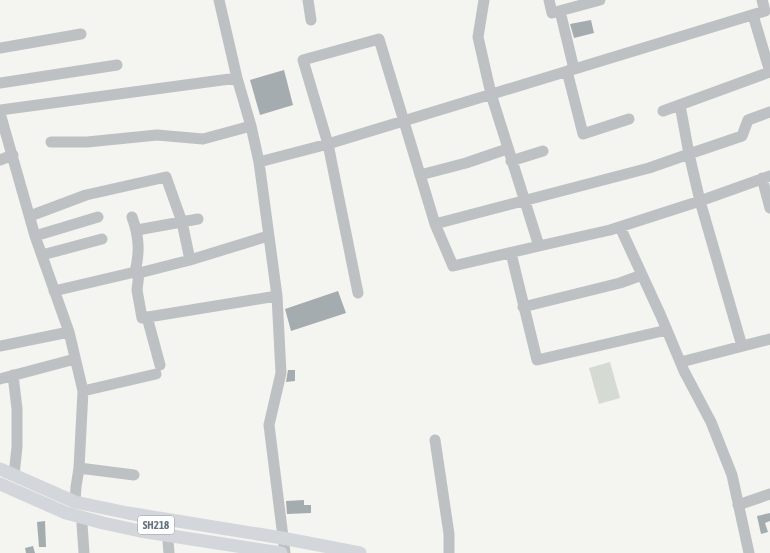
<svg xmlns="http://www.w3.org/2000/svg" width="770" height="553" font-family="'Asap Condensed',sans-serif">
<rect width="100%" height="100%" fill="#f4f4f0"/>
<!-- green -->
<path fill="#d5dad2" d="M610 362 620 398 599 404 589 368Z"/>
<!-- building -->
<path fill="#a4acb0" d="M591 20 594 33 574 38 570 24Z
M284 70 293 105 260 115 250 80Z
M338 291 346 313 291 331 285 309Z
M288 370H295V381L286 382Z
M304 500V505H311V513L287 514 286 501Z
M770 513V521L765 523 768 532 761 534 757 516Z
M45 521 46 547H39L37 522Z
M33 546 35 553H26L25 548Z"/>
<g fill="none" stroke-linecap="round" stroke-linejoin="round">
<!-- minor -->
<path stroke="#bdc1c4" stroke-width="11" d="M219 0 237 78 251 126 259 162 277 296 281 373 269 425 285 553
M308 0 311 20
M484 0 478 37 491 94 539 246 610 230 700 201 770 176
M549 0 552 13 600 0
M560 11 574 69
M753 15 770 72
M0 48 81 34
M567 71 583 134 629 119
M0 83 117 65
M0 110 237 78
M663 111 770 72
M0 113 35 236 69 332 83 391 79 468 76 487 75 502
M51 142H87L157 135 203 139 251 126
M0 160 13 155
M511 161 543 151
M259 162 328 144 765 11 762 0
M420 175 466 163 507 149
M762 178 770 208
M30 216 86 195 166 177 182 222 190 260
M132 217C139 236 140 252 135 272
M435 224 649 168 689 154 680 105
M620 227 661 316 684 371 711 422 732 475 749 553
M137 230 198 219
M35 236 98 217
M511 253 537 360 667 330
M42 255 102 239
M139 273 137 290 142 318 277 296
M54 291 135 272 139 273 190 260 268 236
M358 293 328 144 303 60 379 39 435 224 453 266 539 246
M523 307 620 283 642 275
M147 317 160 365
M0 346 69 332
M742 346 700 201 689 154 742 136 748 120 770 112
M681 362 770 339
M13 375 17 409V447L14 475
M0 379 75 359
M83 391 156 374
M435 440 449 534V553
M79 468 134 475
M738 505 770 494
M82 524 84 553
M168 541 169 553"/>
<!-- major -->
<path stroke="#d3d7db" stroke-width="13" d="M0 469 75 502 128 513 282 538 360 553
M0 484 66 513 103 523 140 531 281 553"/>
</g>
<g text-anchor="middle" stroke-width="4" stroke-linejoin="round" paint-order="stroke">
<!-- shield labels -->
<rect fill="#fff" stroke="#949ea5" stroke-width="1" x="138" y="516" width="36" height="18" rx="3"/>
<g font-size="11" font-weight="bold" fill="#66747f">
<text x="156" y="529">SH218</text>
</g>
</g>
</svg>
